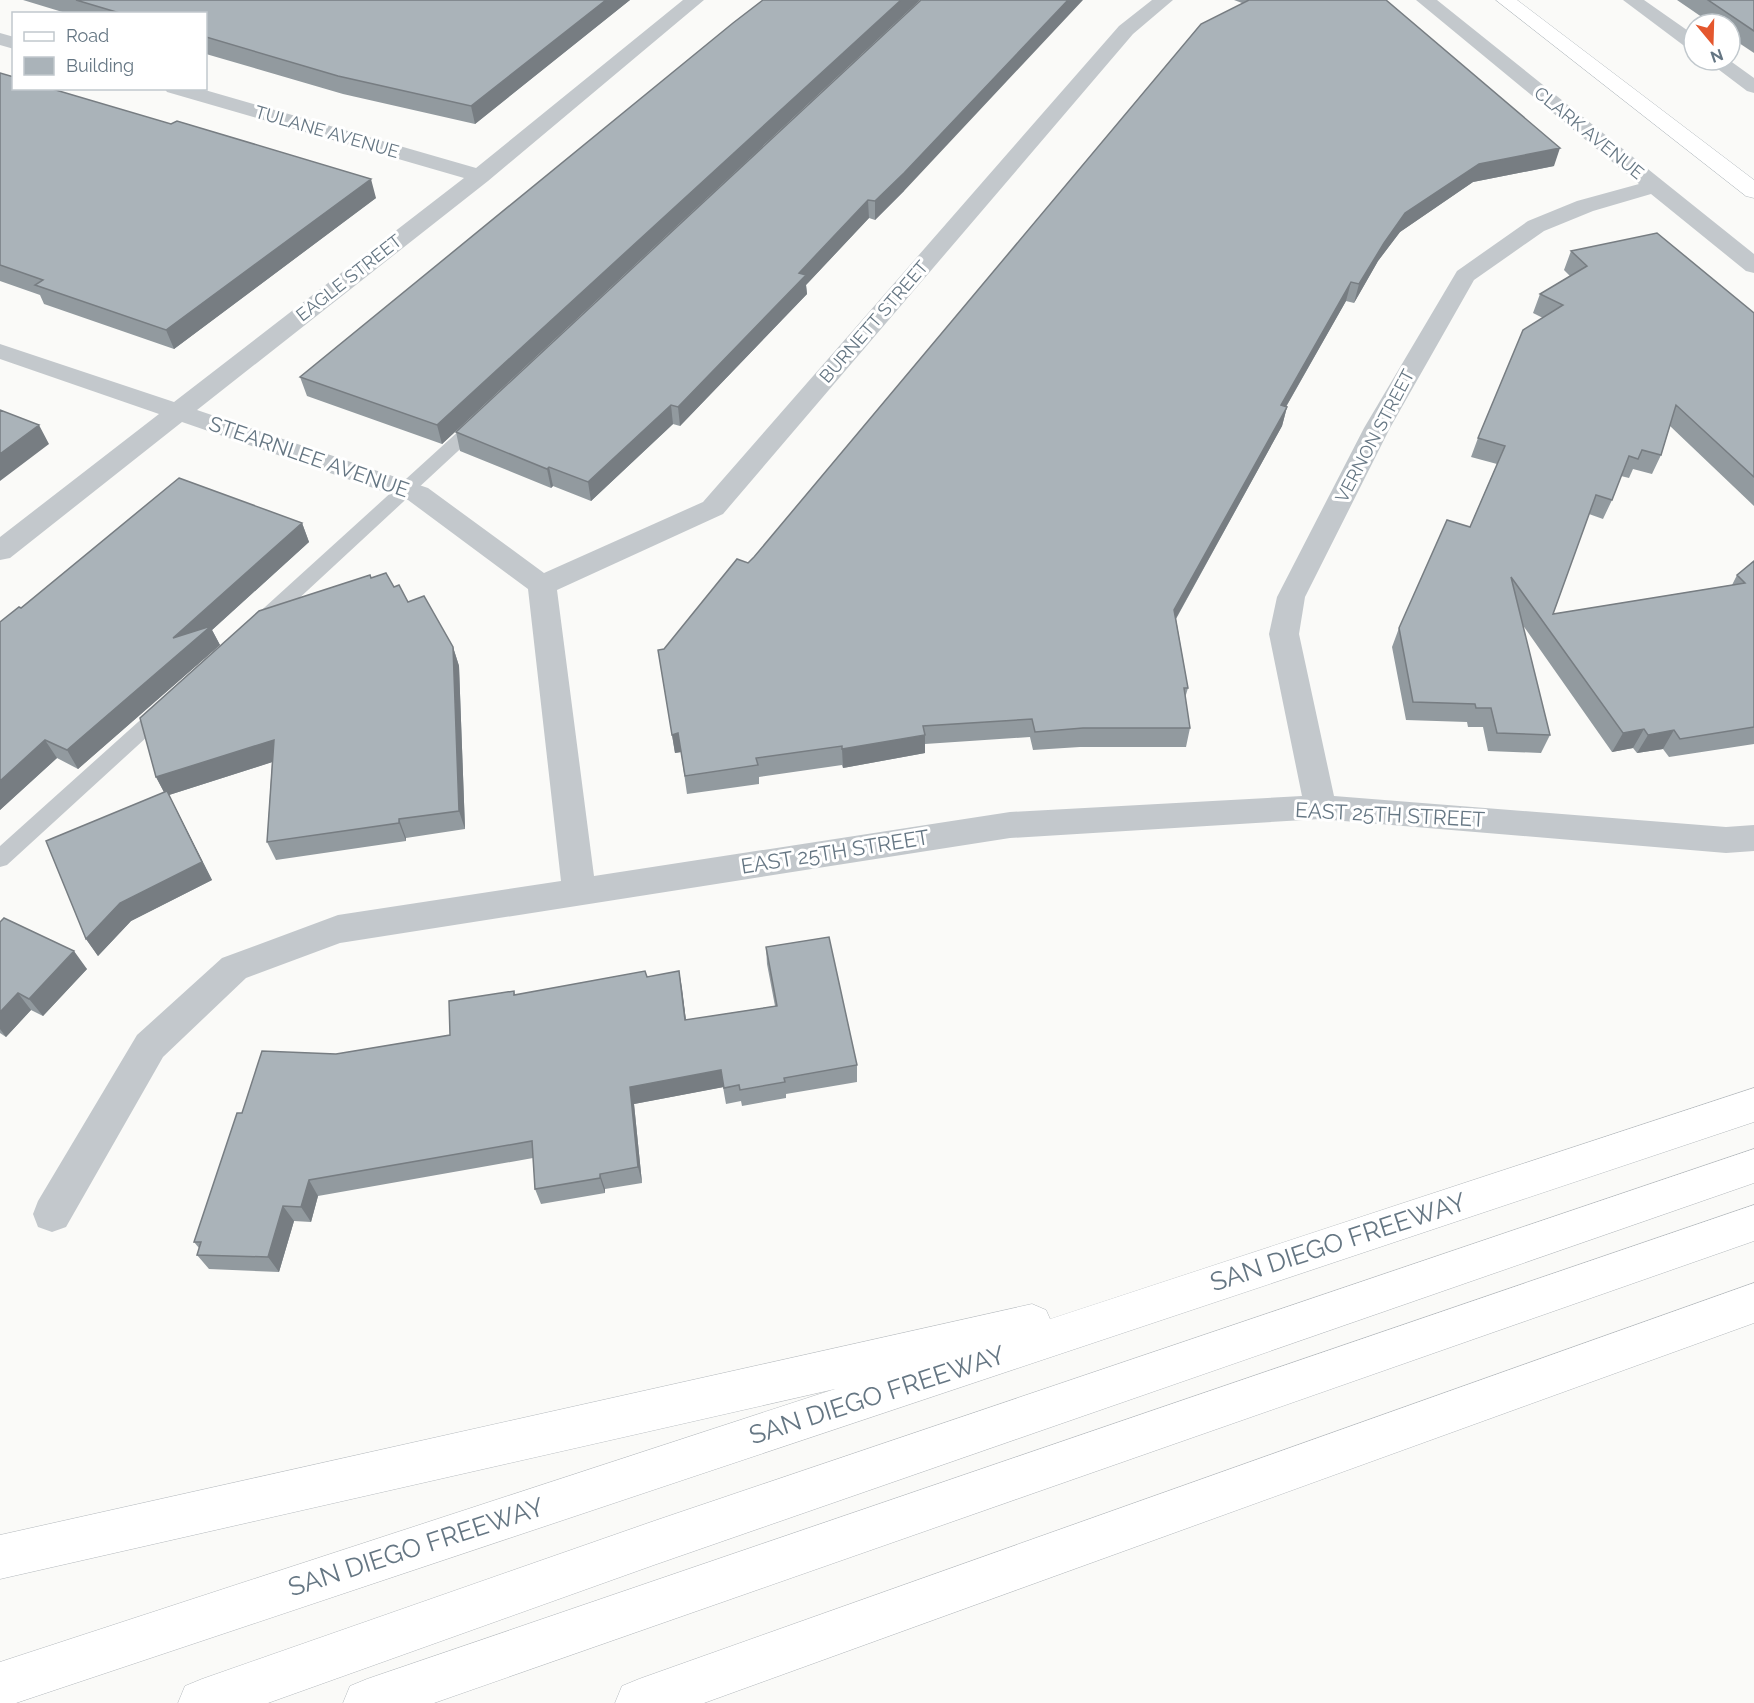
<svg xmlns="http://www.w3.org/2000/svg" width="1754" height="1703" font-family="Raleway,sans-serif">
<rect width="100%" height="100%" fill="#fafaf8"/>
<g fill="none" stroke-linecap="round" stroke-linejoin="round">
<!-- secondary casing -->
<g stroke="#b3babf" stroke-width="1">
<path id="secondary" d="M1496 0H1517L1754 180V198L1746 196Z"/>
</g>
<!-- motorway casing -->
<g stroke="#b4b9bd" stroke-width="1">
<path id="motorway" d="M1754 1088V1122L16 1703H0V1662L835 1389 0 1579V1535L1032 1304 1046 1310 1050 1319Z
M1754 1149V1183L654 1565 268 1703H178L185 1686 202 1679 654 1521Z
M1754 1205V1241L434 1703H343L350 1686 367 1679Z
M1754 1283V1323L704 1703H615L622 1686 639 1679Z"/>
</g>
<!-- service -->
<path fill="#c3c8cc" fill-rule="evenodd" d="M478 418 484 419 486 423 484 427 267 628H253L251 623 253 618 472 419Z
M164 703 171 705 174 710 171 715 7 865 0 867V846L157 705Z"/>
<!-- minor -->
<path fill="#c3c8cc" fill-rule="evenodd" d="M683 0H704L488 181 197 410 428 488 544 573 703 502 1119 26 1152 0H1173L1133 34 723 514 557 590 594 876 1010 812 1302 796 1269 634 1277 597 1364 428 1457 271 1528 221 1577 201 1639 184 1416 0H1437L1754 254V273L1746 271 1651 194 1593 211 1544 231 1474 280 1390 428 1305 597 1299 634 1334 796 1726 827 1754 825V851L1726 853 1320 819 1010 838 340 943 246 978 163 1057 66 1227 52 1232 38 1227 33 1214 38 1201 137 1035 222 958 338 915 561 881 528 589 408 500 182 422 10 558 0 560V537L159 414 0 359V344L174 402 464 178 167 92 164 88H198L476 168Z
M1623 0H1644L1694 35V50L1687 48Z
M0 33 14 37V49L0 45Z
M1706 60H1729L1754 78V93L1747 91Z"/>
<!-- secondary -->
<use href="#secondary" fill="#fff" fill-rule="evenodd"/>
<!-- motorway -->
<use href="#motorway" fill="#fff" fill-rule="evenodd"/>
</g>
<!-- wall -->
<path fill="#929a9f" d="M23 0H630L475 124 343 94 206 54V14H69Z
M763 0H920L442 444 307 396 300 377Z
M921 0 904 191 875 220 869 218 806 285 807 294 680 426 673 424 591 501 553 486 551 488 460 451 456 432Z
M1234 0H1386L1554 166 1473 182 1400 232 1378 261 1354 303 1346 301 1286 407H1287L1282 426 1176 619 1188 688 1185 698 1190 728 1186 747H1080L1033 750 1030 737 925 744V753L843 768 842 765 759 777V784L687 794 681 752 675 753 658 650 664 649 754 557 1242 3Z
M1677 0H1754V53L1730 37V24H1712Z
M0 73 376 198 174 349 44 304 40 295 0 281Z
M1571 251 1754 313V506L1670 426 1661 455 1652 474 1633 469 1629 478 1621 476 1612 500 1603 519 1589 514 1553 614 1732 585 1737 575 1754 561V744L1669 757 1663 749 1637 753 1633 748 1612 752 1522 624 1550 735 1541 753 1488 751 1483 727H1468L1467 722 1406 720 1392 647 1399 628 1470 527 1497 464 1471 457 1478 438 1543 318 1533 313 1540 294 1570 276 1564 270Z
M302 523 309 542 212 630 220 645 78 769 57 758 0 810 21 608Z
M371 578 394 587 408 602 453 647 459 666 465 829 406 838V841L276 860 267 842 272 762 169 795 212 880 131 921 98 956 86 939 164 792 156 777Z
M0 922 87 969 43 1016 31 1010 6 1037 0 1033Z
M766 947 857 1065V1082L786 1094V1098L742 1106 741 1101 726 1104 723 1087 634 1104 642 1183 605 1189V1193L541 1204 535 1189 533 1158 318 1196 311 1222 294 1221 279 1272 209 1269 197 1255 199 1248 194 1242 242 1113 336 1054 450 1035 514 991 515 995 647 977 679 971 686 1020 775 1006 767 964Z"/>
<!-- shaded-wall -->
<path fill="#777d82" d="M606 0H630L475 124 471 106Z
M901 0H920L442 444 437 425Z
M1068 0H1083L904 191 875 220V201Z
M1560 148 1554 166 1473 182 1400 232 1378 261 1354 303 1359 284 1384 243 1405 213 1479 164Z
M371 179 376 198 174 349 166 330Z
M868 200 869 218 806 285 807 294 680 426 678 407 799 273Z
M1351 282 1346 301 1276 424 1281 405Z
M671 405 673 424 591 501 588 482Z
M1287 407 1282 426 1170 629 1174 610Z
M39 425 49 444 0 481V454Z
M549 467 553 486 551 488 547 469Z
M302 523 309 542 212 630 220 645 78 769 67 750 173 638Z
M453 647 459 666 465 829 459 811Z
M1644 729 1633 748 1612 752 1623 733Z
M1674 730 1663 749 1637 753 1648 735Z
M678 733 681 752 675 753 672 735Z
M925 735V753L843 768 842 749Z
M45 740 57 758 0 810V781Z
M274 740 282 759 169 795 212 880 131 921 98 956 86 939 166 796 156 777Z
M399 819 406 838V841L399 823Z
M74 951 87 969 43 1016 29 999Z
M679 971 682 988 688 1037 685 1020Z
M18 993 31 1010 6 1037 0 1029V1012Z
M721 1070 724 1087 634 1104 642 1183 638 1167 630 1087Z
M600 1174 605 1189V1193L600 1178Z
M309 1180 318 1196 311 1222 301 1207Z
M283 1206 294 1221 279 1272 268 1257Z"/>
<!-- building -->
<path fill="#aab3b9" stroke="#777d82" stroke-width="1.5" d="M76 0H606L471 106 338 76 206 37V14H123Z
M763 0H901L437 425 300 377 733 23Z
M921 0H1068L904 173 875 201 868 200 799 273 806 275 678 407 671 405 588 482 549 467 547 469 456 432Z
M1249 0H1386L1560 148 1479 164 1405 213 1384 243 1359 284 1351 282 1281 405 1287 407 1174 610 1188 688H1184L1190 728H1083L1035 732 1032 719 923 726 925 735 842 749V746L756 758 758 765 685 776 678 733 672 735 658 650 664 649 737 559 748 563 754 557 1201 24Z
M1708 0H1754V31Z
M0 73 14 77V88H49L171 124 177 121 371 179 166 330 35 285 43 280 0 265Z
M1657 233 1754 313V477L1676 405 1661 455 1642 450 1638 459 1629 456 1612 500 1596 495 1553 614 1745 583 1737 575 1754 561V727L1680 739 1674 730 1648 735 1644 729 1623 733 1511 577 1550 735 1497 733 1491 708H1476L1475 704 1413 702 1399 628 1447 520 1470 527 1505 446 1478 438 1523 330 1563 305 1540 294 1587 266 1571 251Z
M0 410 39 425 0 454Z
M179 478 302 523 173 638 211 626 67 750 45 740 0 781V622L19 607 21 608Z
M386 573 394 587 399 585 408 602 424 596 453 647 459 811 399 819V823L267 842 274 740 156 777 140 718 259 611 370 575 371 578Z
M167 791 202 862 120 903 86 939 46 841Z
M4 918 74 951 29 999 18 993 0 1012V922Z
M829 937 857 1065 784 1078 785 1082 740 1090 739 1085 724 1088 721 1070 630 1087 638 1167 600 1174V1178L535 1189 532 1141 309 1180 301 1207 283 1206 268 1257 197 1255 201 1242H194L237 1113H242L262 1051 336 1054 450 1035 449 1001 514 991V995L645 971 647 977 679 971 685 1020 777 1006 766 947Z"/>
<g text-anchor="middle" stroke-width="6" stroke-linejoin="round" paint-order="stroke">
<!-- far-street labels -->
<g font-size="18" fill="#657683" stroke="#fff">
<text transform="translate(327 132) rotate(16)" y="6">TULANE AVENUE</text>
<text transform="translate(1589 133) rotate(39)" y="6">CLARK AVENUE</text>
<text transform="translate(349 278) rotate(-38)" y="6">EAGLE STREET</text>
<text transform="translate(874 322) rotate(-49)" y="6">BURNETT STREET</text>
<text transform="translate(1375 436) rotate(-62)" y="6">VERNON STREET</text>
</g>
<!-- street labels -->
<g font-size="21" fill="#657683" stroke="#fff">
<text transform="translate(309 457) rotate(19)" y="7">STEARNLEE AVENUE</text>
<text transform="translate(1390 815) rotate(3)" y="7">EAST 25TH STREET</text>
<text transform="translate(835 852) rotate(-9)" y="7">EAST 25TH STREET</text>
</g>
<!-- near-street labels -->
<g font-size="26" fill="#657683" stroke="#fff">
<text transform="translate(1338 1242) rotate(-18)" y="9">SAN DIEGO FREEWAY</text>
<text transform="translate(877 1395) rotate(-18)" y="9">SAN DIEGO FREEWAY</text>
<text transform="translate(416 1547) rotate(-18)" y="9">SAN DIEGO FREEWAY</text>
</g>
</g>
<!-- legend -->
<rect x="12" y="12" width="195" height="78" fill="#ffffff" stroke="#c1c8cd" stroke-width="1.5"/>
<rect x="24" y="32" width="30" height="9" fill="#ffffff" stroke="#c1c8cd" stroke-width="1.5"/>
<text x="66" y="42" font-size="18" fill="#657683">Road</text>
<rect x="24" y="57" width="30" height="18" fill="#aab3b9" stroke="#c1c8cd" stroke-width="1.5"/>
<text x="66" y="72" font-size="18" fill="#657683">Building</text>
<!-- north arrow -->
<g transform="translate(1712 42) rotate(161)"><circle r="28" fill="#ffffff" stroke="#c1c8cd" stroke-width="1.5"/>
<path d="M0-4.5L10 22L0 15L-10 22Z" fill="#e4572e"/>
<text y="-9" font-size="16" font-weight="bold" text-anchor="middle" fill="#657683">N</text>
</g>
</svg>
